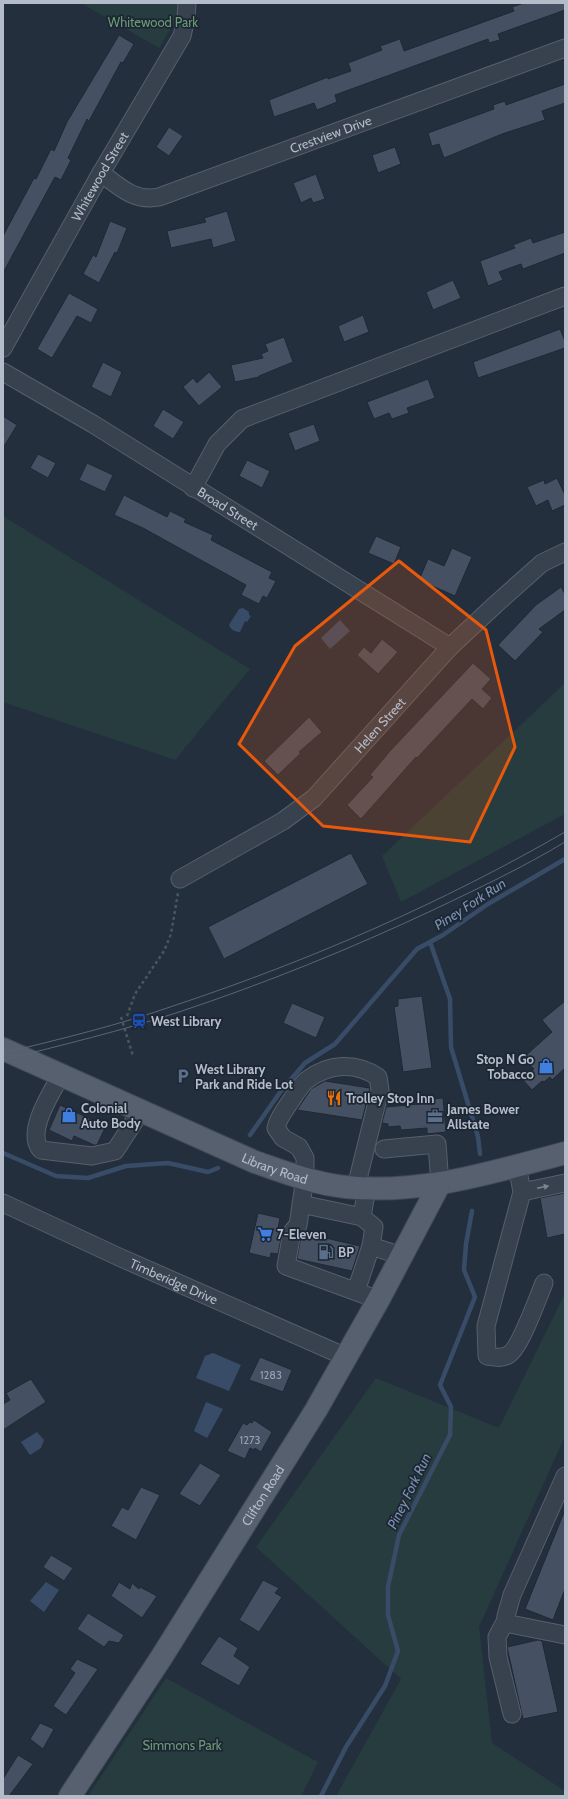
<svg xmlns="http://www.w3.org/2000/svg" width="568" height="1799" font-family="Cabin,sans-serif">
<rect width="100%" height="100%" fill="#242f3e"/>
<!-- green -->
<path fill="#263c3f" d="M81 3H177V18L159 48Z
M3 516 250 669 175 760 3 702Z
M565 683V814L401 902 382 856Z
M565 1293V1436L479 1627 492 1743 565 1791V1796H336L401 1679 256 1547 376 1378 499 1428Z
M166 1678 318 1762 301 1796H88Z"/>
<!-- water -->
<path fill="#394c67" d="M243 608 249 612V615L251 616 247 622 245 621 240 632C235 632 231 630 229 625L239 609Z
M340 620 350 631 330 649 321 638Z
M213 1353 241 1365 229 1391 196 1378 205 1356Z
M206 1402 223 1409 207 1438 194 1431Z
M37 1432 44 1440 41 1448 30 1455 21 1442Z
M46 1582 59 1590 44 1612 30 1601Z"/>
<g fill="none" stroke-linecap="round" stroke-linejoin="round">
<!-- stream -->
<path stroke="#394c67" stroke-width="4.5" d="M430 942 450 999 451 1047 478 1137 480 1154
M250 1135 281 1091 305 1063 335 1044 417 949 443 935 488 904 565 859
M3 1153 56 1176 88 1178 126 1166 168 1163 208 1172 218 1168
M321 1796 346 1747 385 1686 398 1651 388 1615V1587L399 1535 450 1435 451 1407 440 1385 475 1297 464 1270 466 1244 472 1211"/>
</g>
<!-- building -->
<path fill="#455162" stroke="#1f2835" d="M524 3H565V10L498 34 500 40 489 43 488 39 335 95 337 102 317 110 314 103 274 117 269 100 328 77V79L351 71 348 63 382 50 380 46 400 39 404 51 514 11 512 7Z
M119 35 134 44 123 63 121 62 89 121 87 119 68 158 71 160 61 180 55 177 3 273V236L34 178 36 179 51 149 54 151 67 122Z
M565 84V103L542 111 545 120 502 134 444 158 439 144 432 146 428 133 494 109 493 105 505 101 506 105Z
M169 127 183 136 169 156 156 147Z
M395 147 401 164 378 173 372 155Z
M316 174 325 199 313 203 311 198 301 203 293 183Z
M227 211 236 241 213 248 211 239 171 248 167 231 206 222 204 218Z
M110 221 127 228 117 253 115 252 99 283 83 274 93 255 96 257Z
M565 232V253L523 269 521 264 499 272 503 280 488 286 480 261 515 248 513 245 531 238 533 243Z
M453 280 461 298 433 310 426 292Z
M69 293 98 309 91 323 77 316 52 358 37 349Z
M363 315 369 332 344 342 338 326Z
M560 329 565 341V348L478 378 473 362Z
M284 337 293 362 259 376V377L235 382 231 365 263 358 261 354 268 351 265 344Z
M103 362 122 372 111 397 91 387Z
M209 372 222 387 199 406 183 387 193 378 197 383Z
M428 379 435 398 407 408 409 413 392 419 389 413 374 419 367 402Z
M163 409 184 422 173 439 153 426Z
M3 416 17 425 3 448Z
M314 424 320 441 295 451 288 433Z
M38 454 56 463 48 478 30 468Z
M247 460 270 471 262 488 239 476Z
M87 463 113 475 105 492 79 480Z
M557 478 565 495V505L552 511 548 500 536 506 527 487 544 480 545 484Z
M124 495 167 517 170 511 186 519 184 522 213 535 211 540 272 572 269 578 276 581 267 598 263 596 259 604 241 595 246 585 143 528 114 515Z
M376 536 401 547 394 564 368 553Z
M452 548 472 557 455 596 419 580 428 559 444 566Z
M561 587 565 594V610L539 629 543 632 515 661 498 645 536 605Z
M382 639 398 652 378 674 357 655 364 647 371 653Z
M473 663 491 679 482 689 492 698 483 709 472 699 417 758 416 757 361 819 347 805 373 777 370 775 390 751Z
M309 717 322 732 299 752 301 753 278 775 264 761Z
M351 853 368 884 224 959 208 927Z
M422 996 432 1068 403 1072 394 1007 398 1006V999Z
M565 1001V1068L552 1080 550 1077 544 1082 542 1081 532 1090 522 1079 534 1069 523 1058 552 1032 542 1020Z
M292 1003 325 1017 316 1038 283 1023Z
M325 1081 370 1088 362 1120 297 1110 311 1089Z
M443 1098 446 1132 427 1134V1128L401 1130 400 1126 388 1127V1124L382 1123 386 1107 419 1104V1100Z
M60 1105 106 1126 97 1145H94L74 1136 72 1141 49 1130Z
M565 1193V1234L547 1238 540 1198Z
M258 1213 280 1218 278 1228 283 1229 278 1254 271 1253 270 1258 249 1253Z
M304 1233 360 1246 352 1271 297 1259 301 1236Z
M260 1357 292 1370 283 1392 249 1380Z
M31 1379 46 1402 3 1430V1404L10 1400 6 1393Z
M254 1420 272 1432 261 1452 255 1448 254 1450 250 1448 245 1459 227 1451 243 1423 247 1425 250 1422 252 1423Z
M200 1463 221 1475 200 1506 179 1494Z
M141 1487 160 1495 136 1540 111 1526 122 1507 128 1510Z
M565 1510V1589L553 1620 525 1609Z
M51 1555 73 1568 64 1581 43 1567Z
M263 1580 279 1588 275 1593 282 1597 259 1632 239 1620Z
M119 1582 130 1589 132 1583 139 1589 140 1587 157 1596 142 1618 111 1596Z
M88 1613 124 1635 119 1643 109 1641 104 1647 77 1629Z
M219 1636 238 1648 234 1656 250 1667 239 1686 200 1664Z
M538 1640 542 1641 558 1712 523 1719 507 1647Z
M77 1659 98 1669 66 1715 53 1706 75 1673 70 1669Z
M40 1723 54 1729 43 1749 30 1739Z
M18 1755 33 1764 9 1796H3V1779Z"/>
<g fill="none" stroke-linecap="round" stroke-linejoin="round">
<!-- minor casing -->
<g stroke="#565f6c" stroke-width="19">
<g id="minor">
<path id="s1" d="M101 173C120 187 134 202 159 197L565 48"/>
<path id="s2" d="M3 348 101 173 182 36 186 18 187 3"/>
<path id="s3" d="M3 372 93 424 450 647"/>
<path d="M193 488 217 444 242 419 565 296"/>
<path id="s4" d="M180 879 283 821 314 798 450 647 496 604 542 563 565 552"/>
<path d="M61 1075C52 1092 25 1132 41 1150L92 1156 115 1151 141 1111"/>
<path d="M384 1149 437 1144 440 1184"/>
<path d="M517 1165 522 1192 486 1326 487 1356C494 1357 501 1359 508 1355 520 1349 538 1297 544 1283"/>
<path d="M356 1187 380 1090 378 1077C356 1062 329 1063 307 1080 300 1085 295 1095 290 1102 284 1111 278 1118 276 1128L283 1138 299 1147 305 1158V1178L298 1225 292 1232 286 1266 379 1300"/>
<path d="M522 1192 565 1183"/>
<path id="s5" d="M3 1203 119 1257 346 1357"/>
<path d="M301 1204 362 1217 374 1227 371 1246"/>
<path d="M362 1217 367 1187"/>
<path d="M356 1291 371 1246 402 1256"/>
<path d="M565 1476 512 1595 506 1616V1620L510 1624 565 1635"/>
<path d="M506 1620 497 1637 498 1657 512 1714"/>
</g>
</g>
<!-- major casing -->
<g stroke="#414a57" stroke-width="24">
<g id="major">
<path id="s6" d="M3 1049 255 1162C284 1172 315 1184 346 1187 421 1195 493 1172 565 1153"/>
<path id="s7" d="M70 1796 161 1658 316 1410 380 1297 439 1185"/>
</g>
</g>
<!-- path -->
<path stroke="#44595c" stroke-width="2.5" stroke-dasharray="3 3" stroke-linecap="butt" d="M127 1016 135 994 164 951 171 934 178 893
M121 1017 133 1056"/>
<!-- minor -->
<use href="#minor" stroke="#38414e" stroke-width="17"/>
<!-- major -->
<use href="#major" stroke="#56606e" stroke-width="22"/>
<!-- tram -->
<path stroke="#5a6575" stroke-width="1" d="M3 1053C61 1039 119 1025 176 1005 311 960 442 903 565 832
M3 1060C62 1045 121 1031 179 1012 266 983 350 949 433 910 477 889 522 868 565 842"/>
</g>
<!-- one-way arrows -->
<defs><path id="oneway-solid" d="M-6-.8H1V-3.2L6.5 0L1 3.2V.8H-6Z"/></defs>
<use fill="#7c8592" href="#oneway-solid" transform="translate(543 1187) rotate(-12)"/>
<!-- marked area -->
<path fill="#e8590c" fill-opacity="0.2" stroke="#e8590c" stroke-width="3" stroke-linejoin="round" d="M399 561 486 630 515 747 470 842 323 826 239 744 295 646Z"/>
<!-- icons -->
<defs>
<g id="station-bare" transform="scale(1.2)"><path d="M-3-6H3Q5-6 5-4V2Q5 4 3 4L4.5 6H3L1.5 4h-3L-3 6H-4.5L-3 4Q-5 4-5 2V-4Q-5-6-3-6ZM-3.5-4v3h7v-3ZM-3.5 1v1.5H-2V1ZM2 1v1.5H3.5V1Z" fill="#1a4fb4" stroke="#1d2633" stroke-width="2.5" paint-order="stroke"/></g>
<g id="shop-bare" transform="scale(1.2)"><path d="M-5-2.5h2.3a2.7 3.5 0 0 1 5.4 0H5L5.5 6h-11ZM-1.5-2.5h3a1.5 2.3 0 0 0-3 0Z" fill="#3f7fe0" stroke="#1d2633" stroke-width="2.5" paint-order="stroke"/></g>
<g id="parking-bare" transform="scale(1.2)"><path d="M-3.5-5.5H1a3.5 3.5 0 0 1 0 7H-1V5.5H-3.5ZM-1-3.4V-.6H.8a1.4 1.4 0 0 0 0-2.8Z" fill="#5c6f8a" stroke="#1d2633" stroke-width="2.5" paint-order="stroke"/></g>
<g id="restaurant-bare" transform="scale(1.2)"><path d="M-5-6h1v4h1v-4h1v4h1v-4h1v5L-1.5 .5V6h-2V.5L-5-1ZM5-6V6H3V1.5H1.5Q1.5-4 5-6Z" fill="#e8710a" stroke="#1d2633" stroke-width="2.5" paint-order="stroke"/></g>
<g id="office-bare" transform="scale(1.2)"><path d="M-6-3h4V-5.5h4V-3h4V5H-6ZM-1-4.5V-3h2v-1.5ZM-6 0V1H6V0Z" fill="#5c6f8a" stroke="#1d2633" stroke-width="2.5" paint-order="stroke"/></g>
<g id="supermarket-bare" transform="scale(1.2)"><path d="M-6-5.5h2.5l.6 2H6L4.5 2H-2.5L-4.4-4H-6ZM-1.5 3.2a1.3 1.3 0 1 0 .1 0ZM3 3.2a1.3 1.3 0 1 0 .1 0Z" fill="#3f7fe0" stroke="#1d2633" stroke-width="2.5" paint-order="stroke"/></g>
<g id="fuel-bare" transform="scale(1.2)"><path d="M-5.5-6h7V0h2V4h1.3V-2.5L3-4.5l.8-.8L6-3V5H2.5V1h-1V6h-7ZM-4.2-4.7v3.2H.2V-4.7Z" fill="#5c6f8a" stroke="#1d2633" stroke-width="2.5" paint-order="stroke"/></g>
</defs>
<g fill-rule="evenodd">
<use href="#station-bare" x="139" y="1021"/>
<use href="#shop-bare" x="546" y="1066"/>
<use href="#parking-bare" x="183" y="1076"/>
<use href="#restaurant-bare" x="334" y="1098"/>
<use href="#shop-bare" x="69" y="1115"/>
<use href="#office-bare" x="435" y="1116"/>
<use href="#supermarket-bare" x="265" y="1234"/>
<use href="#fuel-bare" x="326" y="1252"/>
</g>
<g text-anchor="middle" stroke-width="3.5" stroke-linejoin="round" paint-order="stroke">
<!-- number labels -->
<g font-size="11" fill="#98a1af">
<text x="271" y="1379">1283</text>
<text x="250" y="1444">1273</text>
</g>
<!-- park labels -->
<g font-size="13" fill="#6b9a76" stroke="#1d2633">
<text x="153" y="27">Whitewood Park</text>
<text x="182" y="1750">Simmons Park</text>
</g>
<!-- street labels -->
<g font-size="13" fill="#b4bcc9" stroke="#1d2633">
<text dy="5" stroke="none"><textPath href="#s1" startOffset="248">Crestview Drive</textPath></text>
<text dy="5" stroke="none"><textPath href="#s2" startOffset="197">Whitewood Street</textPath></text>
<text dy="5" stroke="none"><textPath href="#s3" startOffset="263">Broad Street</textPath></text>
<text dy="5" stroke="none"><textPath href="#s4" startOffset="255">Helen Street</textPath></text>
<text dy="5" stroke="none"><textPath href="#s6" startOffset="297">Library Road</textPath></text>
<text dy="5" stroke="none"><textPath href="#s5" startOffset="188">Timberidge Drive</textPath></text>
<text dy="5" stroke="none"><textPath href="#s7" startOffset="357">Clifton Road</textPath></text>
</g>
<!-- poi labels -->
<g font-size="13" font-weight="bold" fill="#b4bcc9" stroke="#1d2633" text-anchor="start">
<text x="151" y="1026">West Library</text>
<text x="534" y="1064" text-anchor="end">Stop N Go<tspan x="534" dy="15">Tobacco</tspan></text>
<text x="195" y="1074">West Library<tspan x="195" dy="15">Park and Ride Lot</tspan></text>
<text x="346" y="1103">Trolley Stop Inn</text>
<text x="81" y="1113">Colonial<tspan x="81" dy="15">Auto Body</tspan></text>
<text x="447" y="1114">James Bower<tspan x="447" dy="15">Allstate</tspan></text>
<text x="277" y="1239">7-Eleven</text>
<text x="338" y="1257">BP</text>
</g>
<!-- water labels -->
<g font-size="14" font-style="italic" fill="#7c92b1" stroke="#1d2633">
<text transform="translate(470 904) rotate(-33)" y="5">Piney Fork Run</text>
<text transform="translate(409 1491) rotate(-64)" y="5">Piney Fork Run</text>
</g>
</g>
<!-- border -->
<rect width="568" height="1799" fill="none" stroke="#b4bcc9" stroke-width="8"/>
</svg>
